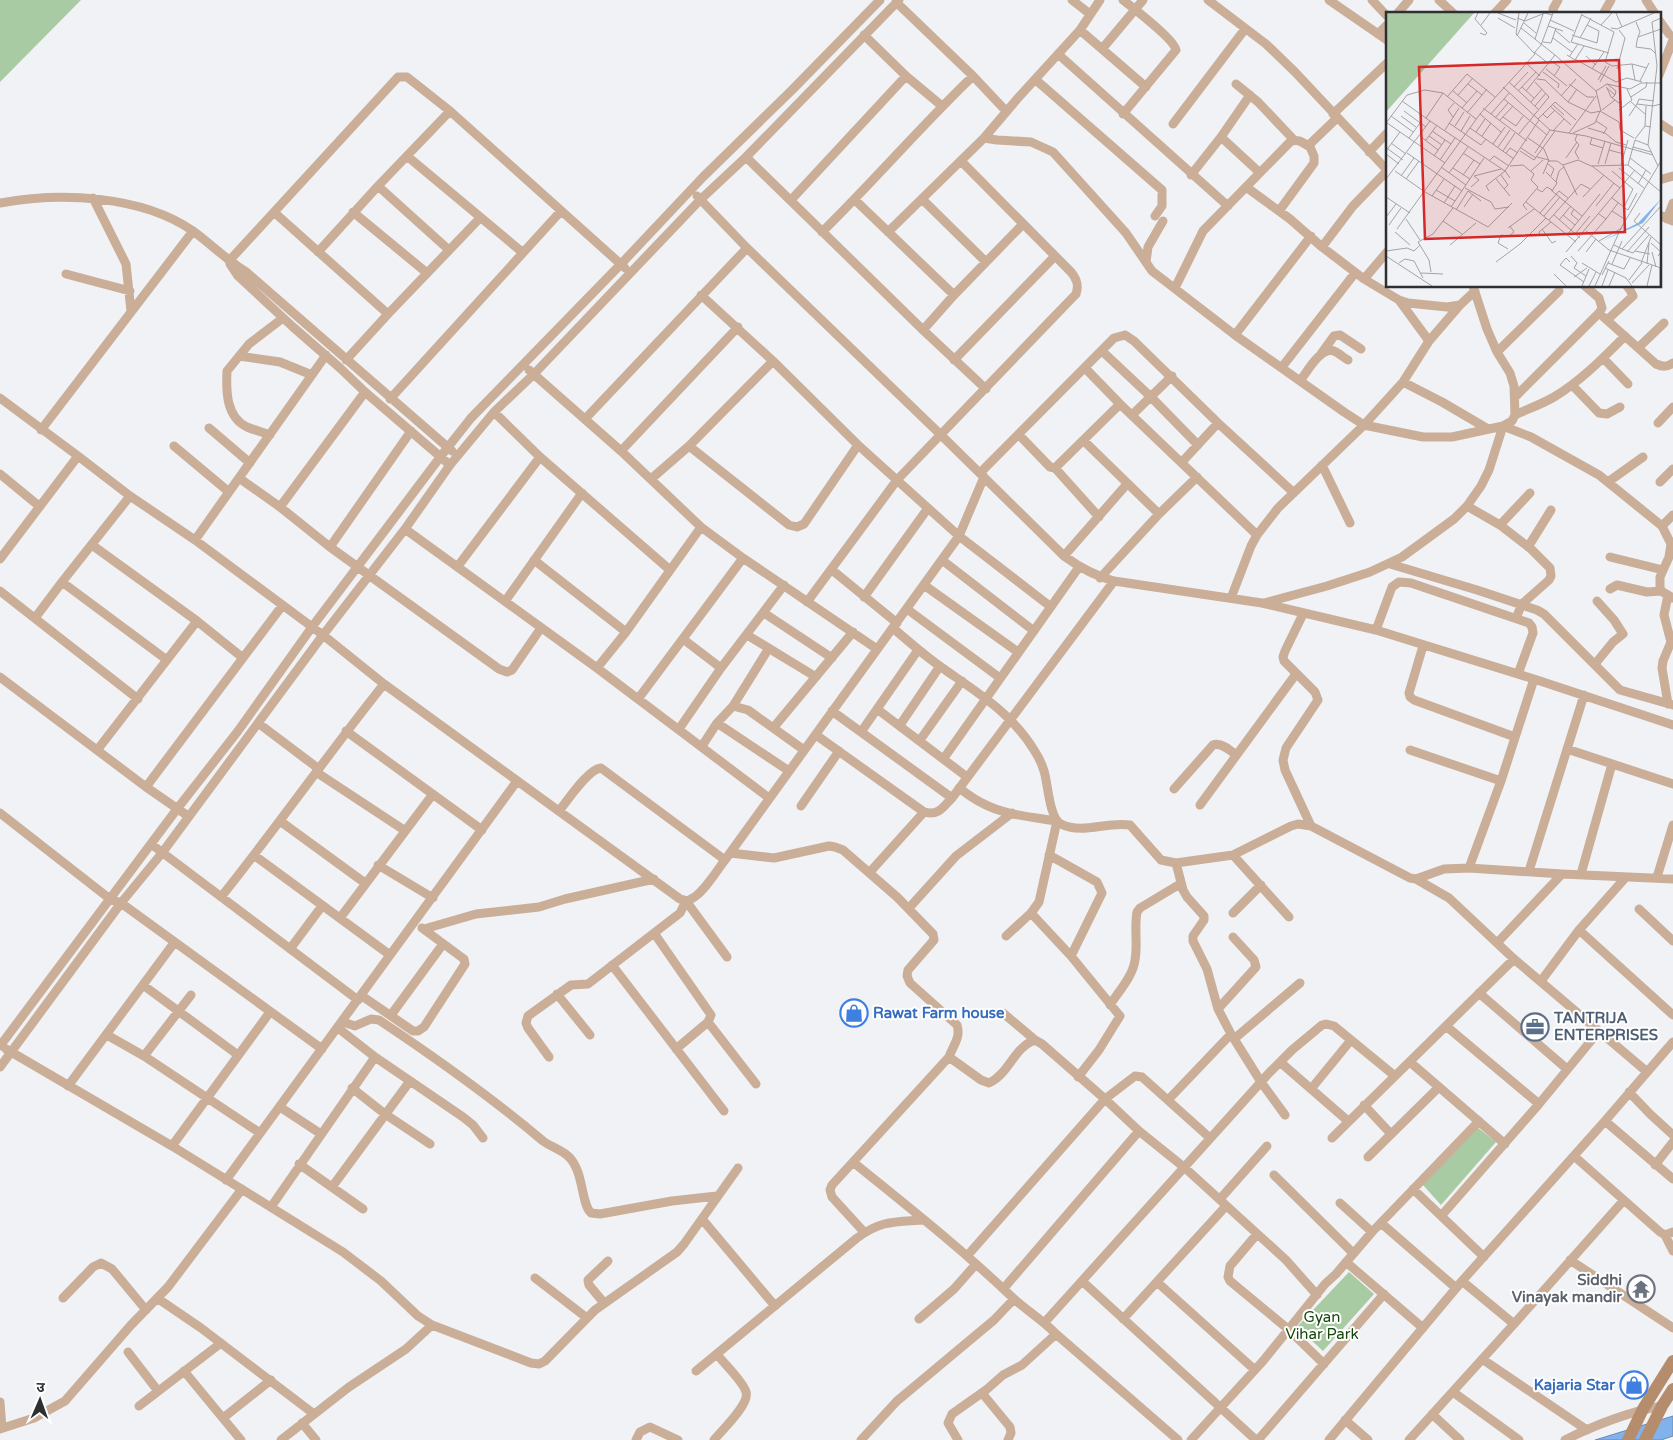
<svg xmlns="http://www.w3.org/2000/svg" width="1673" height="1440" font-family="'Varela Round','Noto Sans Devanagari',sans-serif">
<rect width="100%" height="100%" fill="#f0f2f5"/>
<!-- green -->
<path fill="#a9cba3" d="M0 0H81L0 82Z
M1477 1127 1496 1142 1441 1205 1423 1185Z
M1349 1272 1374 1294 1323 1351 1297 1327Z"/>
<!-- water -->
<path fill="#81b2ec" stroke="#688bb4" d="M1673 1416V1436L1661 1440H1595Z"/>
<g fill="none" stroke-linecap="round" stroke-linejoin="round">
<!-- street -->
<path stroke="#caae98" stroke-width="9" d="M1072 0 1090 14
M1123 0C1134 9 1174 39 1176 50L1123 114
M1208 0 1266 44 1295 72 1387 170
M1329 0 1387 40
M1372 0 1387 16
M1439 0 1454 14
M1646 0 1655 14
M896 2 973 76 1006 111
M1397 14 1409 0
M1494 14 1507 0
M1554 14 1553 9 1558 0
M1603 14 1611 0
M1659 20 1669 34
M1080 30 1146 87
M1378 34 1387 25
M864 35 906 76 942 106
M1102 49 1143 0
M1058 54 1228 206
M1659 75 1673 40
M1036 80 1162 190V206L1155 216
M1236 84 1258 102 1294 140
M1333 114 1387 63
M1659 123 1673 132
M1173 124 1245 29
M1221 137 1259 172
M984 138 997 140 1031 142 1053 152 1126 233 1152 271 1235 335 1344 412 1364 425 1423 437H1452L1503 426 1512 421 1515 415 1514 386 1510 373 1497 352 1487 329 1473 286
M1369 152 1387 133
M407 156 522 252
M746 157 923 330 986 389
M1191 175 1221 137 1250 95
M1659 180 1673 176
M378 186 449 250
M1246 187 1290 219 1322 247 1364 279 1399 300 1408 303 1447 307 1460 305
M697 196 747 248 941 435 1064 556C1079 567 1095 576 1114 581L1262 603 1376 630 1534 679 1673 725
M93 198 126 264 131 311
M922 199 986 262
M791 200 906 76
M855 200 954 295
M0 203C60 192 141 195 193 231 211 244 225 259 245 271L452 451
M1279 211 1314 163V156L1310 147 1311 143 1337 118
M353 212 427 273
M275 213 388 314
M1659 215 1673 221
M1667 219 1673 203
M822 232C874 181 921 126 973 76
M888 232 984 138 1018 98 1080 30 1100 0
M1322 247 1353 206 1387 171
M318 252 378 186 450 111
M229 261 398 77H407L450 111 625 268
M1146 262 1148 247 1163 221
M230 264 238 276 293 327 340 368 365 392 450 465
M66 274 130 291
M1364 279 1387 252
M1585 286 1599 298 1602 308 1599 313 1656 364C1663 367 1667 367 1673 363
M1175 288 1203 231 1290 142C1298 138 1303 143 1310 147
M701 295 773 361 858 445 959 536 1051 607
M1399 300 1429 341
M1607 320 1633 296 1630 290 1627 286
M923 330 954 295 1023 224
M1235 335 1311 236
M1638 348 1664 323
M1102 351 1151 397 1198 445
M1497 352 1559 291
M1321 354 1334 336 1340 335 1361 349
M239 356 280 362 312 375
M1603 358 1628 384
M346 360 388 314 480 218
M954 360 1055 256
M1282 367 1355 273
M1085 368 1120 404 1257 535
M529 370 621 451 701 527 743 558 877 649
M1300 381C1307 372 1321 346 1334 351 1339 353 1344 358 1348 360
M1403 382 1442 402 1488 429
M1572 385 1599 413 1607 414 1620 407
M1515 397 1599 313
M0 398 78 456
M390 399 561 211
M494 412 540 457 670 570
M1132 415 1172 376
M1515 415C1528 409 1542 404 1554 397 1581 381 1603 358 1625 336
M585 419 747 248
M1658 423 1673 407
M209 428 250 463
M41 430 193 231
M270 435C262 432 254 430 247 427 226 417 226 391 227 371L249 344 283 318
M1019 435 1050 467 1055 468 1120 404
M1084 441 1159 514
M174 446 229 492
M689 446 789 525 797 527 804 524 858 445
M621 451 738 327
M1182 462 1218 423
M1322 465 1350 523
M1055 468 1099 517
M980 473 1114 338 1125 335 1134 341 1218 423 1294 493
M0 474 39 506
M239 478 280 507 330 547 499 669 507 672 512 670 541 628
M651 479 689 446 773 361
M1608 482 1643 457
M1660 482 1673 469
M1467 506 1500 525 1531 549 1550 568 1551 576 1549 580 1522 604 1516 618
M280 507 365 392
M1500 525 1530 493
M1662 526 1673 515
M405 529 597 668 769 798
M195 540 326 355
M92 545 197 621 243 658
M330 547 411 431
M1528 547 1551 510
M1064 556 1127 484
M1610 557 1663 570
M0 559 78 456 130 496 195 540 323 635 384 684 680 899C684 900 687 902 691 899 703 894 717 870 725 860L959 536 984 477
M534 560 626 632
M942 560 1034 631
M1390 564 1477 590 1537 610 1544 614 1620 690 1673 705
M458 566 540 457
M832 570 897 623
M1100 578 1159 514 1197 477
M62 582 167 660
M924 585 1018 652
M1610 589 1617 585 1647 592 1661 591
M0 591 138 699
M864 597 928 508
M1231 598 1251 546 1257 535 1278 508 1364 425 1403 382 1429 341 1460 305 1475 291
M506 600 582 493
M807 602 897 480 1076 294C1079 285 1077 279 1071 272L961 161
M1264 603 1327 586 1370 572 1402 557 1454 519 1467 506 1481 486 1489 470 1503 426 1531 437 1599 475 1662 526 1671 544 1669 557 1660 577V587L1661 591 1673 598
M907 609 1000 678
M764 613 832 658
M1303 614 1285 651 1283 657 1284 661 1315 692 1318 700 1286 748 1283 760 1285 770 1311 826
M35 618 62 582 130 496
M893 628C909 642 924 655 941 667 975 691 1012 713 1034 750 1038 756 1042 764 1044 771 1048 783 1049 818 1061 824 1082 835 1108 821 1130 825L1161 860 1176 863 1233 855 1291 826 1298 824 1311 826 1410 878 1416 879 1444 869 1469 868 1562 874 1673 879
M1376 630 1392 587 1399 582 1411 583 1529 623 1532 627 1533 633 1518 674
M747 635 816 677
M683 639 721 668
M1423 646 1409 693 1410 697 1414 700 1515 737
M1595 664 1613 642 1623 634 1614 620 1597 601
M597 668 626 632 701 527
M0 677 146 787 188 816
M638 699 743 558
M1668 704 1662 668 1663 661 1671 642 1664 615 1668 595
M733 706 769 648
M877 709 967 777
M832 711 952 798
M258 723 319 769
M717 723 789 771
M900 725 940 666
M774 727 853 632
M679 729 721 668 784 585
M346 731 482 830
M861 732 918 650
M816 735 924 812C939 816 943 807 952 798L1114 581
M920 740 962 681
M702 746 717 723 733 706 748 710 804 750
M98 749 197 621
M1567 749 1673 784
M1410 750 1501 781
M944 758 1079 567
M316 772 404 830
M146 787 282 606
M959 788C966 793 973 799 982 803 1004 815 1032 817 1057 821L1039 902 1031 913 1006 936
M1174 789 1213 745C1221 742 1230 750 1236 755
M1200 805 1296 674
M801 806 839 751
M559 811C568 800 588 769 601 768L725 860
M0 813 110 899 121 903 322 1049
M280 821 365 883
M151 844 358 1000
M730 853 774 858 829 846 835 847 843 850 897 897 933 934 934 940 908 970 907 976 910 983 957 1025C961 1038 953 1045 949 1057L832 1185 830 1190 832 1197 864 1232
M1049 855 1097 882 1102 893 1071 956
M1233 855 1289 917
M255 856 390 955
M1176 863 1183 890 1187 897 1204 916V920L1193 936V941L1207 969 1218 1009 1231 1034 1261 1082 1285 1115
M378 865 433 898
M1469 868 1501 781 1534 679
M1529 871 1584 695
M870 872 924 812
M1581 874 1612 764
M1657 877 1673 825
M1416 879 1449 898 1514 959 1646 1071
M221 897C277 827 328 754 384 684
M909 908 956 856 1012 813
M1639 909 1673 941
M1031 913 1071 956 1120 1016 1099 1050 1078 1077
M1233 913 1261 885
M340 918 433 794
M424 929 476 914 539 907 565 899 654 879
M1579 930 1673 1015
M654 933 711 1015 708 1022 676 1049
M1497 943 1562 874
M290 949 322 906
M612 965 724 1111
M1541 981 1579 930 1626 877
M143 985 238 1055
M1479 993 1567 1069
M557 994 590 1035
M362 996 413 1031H418L424 1027 465 964 464 959 422 928
M1110 1005C1119 991 1133 976 1135 960 1138 944 1134 928 1137 912L1140 908 1180 884
M1218 1009 1256 967 1254 960 1233 937
M1003 1013 1035 1040
M391 1015 443 944
M343 1022 355 1026 371 1019 379 1020C436 1058 491 1097 543 1141 551 1147 562 1150 569 1157 584 1172 581 1204 591 1213L600 1214 672 1201 717 1196
M708 1022 756 1084
M1446 1026 1539 1104
M338 1028 375 1057 463 1117 473 1125 483 1138
M107 1035 144 1056 260 1133
M1234 1039 1300 983
M0 1046 177 809 238 731 312 627 441 456 471 418 621 264 703 177 792 90 880 0
M6 1049 172 1146 343 1252 381 1281 418 1316 432 1325 531 1363 539 1364 545 1361 595 1310 677 1252 684 1244 738 1168
M144 1056 191 995
M549 1057 528 1028 526 1023 528 1016 571 985 588 984 680 913 686 901 727 957
M949 1057 981 1080 989 1083C1009 1074 1014 1047 1035 1040L1042 1044 1105 1099 1139 1131 1185 1168 1286 1260 1317 1295
M1280 1062 1348 1121
M1410 1062 1505 1144
M0 1067 121 903 162 853 323 635 405 529 450 465 494 412 534 374 700 200 746 157 899 0
M68 1086 174 943
M352 1088 385 1114 430 1144
M1311 1089 1351 1040
M1629 1092 1650 1114 1673 1135
M1168 1100 1231 1034
M1364 1105 1391 1134
M280 1107 321 1134
M1605 1121 1673 1179
M1332 1138 1514 959
M172 1146 270 1012
M1574 1156 1660 1232 1665 1235 1673 1232
M1368 1157 1439 1087
M853 1162C907 1206 962 1249 1013 1298 1027 1311 1043 1320 1056 1334L1178 1440
M299 1164 363 1209
M1655 1165 1673 1142
M1274 1175 1353 1253
M226 1180 517 781
M332 1187 410 1081
M1413 1189 1484 1257
M1220 1199 1267 1146
M1340 1203 1372 1232
M271 1207 375 1057
M1442 1215 1539 1104 1599 1031
M702 1219 775 1306
M1381 1223 1456 1288
M1257 1234 1230 1266 1228 1277 1230 1281 1288 1329 1324 1364
M1665 1235 1673 1251
M967 1256 1105 1099 1135 1076 1142 1077 1210 1138
M1570 1260 1673 1328
M1346 1262 1423 1328
M535 1278 587 1318
M1082 1281 1256 1440
M1462 1281 1514 1324 1624 1200
M1157 1282 1255 1370
M1004 1288 1139 1131
M63 1298 93 1267 101 1263 112 1269 146 1310
M157 1298 201 1328 314 1414
M604 1303 589 1285 588 1280 608 1261
M919 1319 954 1289 976 1264
M1123 1319 1226 1206
M1045 1322 1269 1073 1292 1050 1322 1025 1326 1024 1334 1026 1395 1076
M128 1352 158 1391
M1482 1359 1587 1430
M184 1371 241 1440
M696 1371 857 1238C881 1220 895 1222 923 1220
M1453 1392 1519 1440
M982 1393 1010 1427 1011 1433 1008 1440
M0 1402 2 1428
M139 1406 221 1343
M1432 1414 1460 1440
M223 1418 271 1380
M1345 1420 1368 1440
M302 1423 316 1440
M0 1429 34 1418 65 1401 131 1325 168 1287 242 1189
M281 1440 349 1387 406 1349 432 1325
M636 1440 640 1432 650 1427 678 1440
M714 1440C722 1430 750 1404 746 1392 743 1381 724 1364 717 1354
M861 1440 897 1401 994 1320 1014 1299
M958 1440 948 1423 952 1414 986 1390 1003 1375 1022 1365 1056 1334
M1191 1440 1263 1361 1325 1284 1336 1274 1372 1232 1479 1121
M1258 1440 1384 1294
M1329 1440 1462 1281 1605 1121 1673 1042
M1409 1440 1514 1324
M1565 1440C1595 1425 1628 1412 1662 1406"/>
<!-- secondary -->
<path stroke="#b58d6c" stroke-width="12" d="M1628 1440 1643 1409 1673 1361
M1645 1440 1662 1406 1673 1389"/>
</g>
<!-- icons -->
<defs>
<g id="shop-ring" transform="scale(1.4375)"><circle r="9.5" fill="#fff" stroke="#3f7fe0" stroke-width="1.5"/><path d="M-5-2.5h2.3a2.7 3.5 0 0 1 5.4 0H5L5.5 6h-11ZM-1.5-2.5h3a1.5 2.3 0 0 0-3 0Z" fill="#3f7fe0"/></g>
<g id="office-ring" transform="scale(1.4375)"><circle r="9.5" fill="#fff" stroke="#5c6f8a" stroke-width="1.5"/><path d="M-6-3h4V-5.5h4V-3h4V5H-6ZM-1-4.5V-3h2v-1.5ZM-6 0V1H6V0Z" fill="#5c6f8a"/></g>
<g id="temple-ring" transform="scale(1.4375)"><circle r="9.5" fill="#fff" stroke="#6b7280" stroke-width="1.5"/><path d="M0-6L5-2H3V0L6.5 2.5H4V6H1.5V3h-3V6H-4V2.5H-6.5L-3 0V-2H-5Z" fill="#6b7280"/></g>
</defs>
<g fill-rule="evenodd">
<use href="#shop-ring" x="854" y="1013"/>
<use href="#office-ring" x="1535" y="1027"/>
<use href="#temple-ring" x="1641" y="1289"/>
<use href="#shop-ring" x="1634" y="1385"/>
</g>
<g text-anchor="middle" stroke-width="4" stroke-linejoin="round" paint-order="stroke">
<!-- shop labels -->
<g font-size="15" font-weight="bold" fill="#366cbe" stroke="#fff" text-anchor="start">
<text x="873" y="1018">Rawat Farm house</text>
<text x="1615" y="1390" text-anchor="end">Kajaria Star</text>
</g>
<!-- service labels -->
<g font-size="15" font-weight="bold" fill="#4e5e75" stroke="#fff" text-anchor="start">
<text x="1554" y="1023">TANTRIJA<tspan x="1554" dy="17">ENTERPRISES</tspan></text>
</g>
<!-- worship labels -->
<g font-size="15" font-weight="bold" fill="#5b616d" stroke="#fff" text-anchor="end">
<text x="1622" y="1285">Siddhi<tspan x="1622" dy="17">Vinayak mandir</tspan></text>
</g>
<!-- park labels -->
<g font-size="15" fill="#144609" stroke="#fff">
<text x="1322" y="1322">Gyan<tspan x="1322" dy="17">Vihar Park</tspan></text>
</g>
</g>
<!-- overview -->
<g transform="translate(1386 12)">
<rect width="275" height="275" fill="#f0f2f5"/>
<path d="M0 1H88L0 100Z" fill="#a9cba3"/>
<path d="M275 187 257 211 216 229 252 211Z" fill="#81b2ec"/>
<path fill="none" stroke="#a2a4a6" stroke-width="1" d="M92 1 89 7 101 21 99 23 94 21M112 1 130 8M230 1 236 15M196 2 185 30 223 41M196 3 228 20 219 50 226 54 246 52 249 68M112 6 129 16M131 6 139 9 159 1 166 3M164 8 188 19M250 10 254 20 252 25M138 11 150 21M95 13 104 1M215 13 226 1M162 14 177 19M135 16 169 43 140 79M225 16 231 17 268 1M169 18 184 31M186 23 211 31 213 19 201 13M131 24 142 1M167 26 186 40M194 26 205 6M149 27 157 2M157 30 165 31 170 16M148 40 163 52M149 40 155 33 167 1M270 42 265 37 250 35 251 29 252 25 275 17M169 43 210 79M181 43 189 48 198 34M200 44 209 52 206 57M183 45 192 32M189 47 230 70 241 66 256 70M165 49 174 55 168 64M140 51 154 64M246 52 261 56M209 53 218 40M160 57 181 74M231 57 239 26 233 18M157 60 173 72 172 76M151 67 159 68 182 90 205 101 215 99 210 79 221 72 244 77 255 71H275M212 68 220 54M254 69 263 51M123 70 152 97M214 70 223 54M82 72 96 83M183 72 201 85H208M221 72 230 79 229 83M117 75 164 118 200 124 267 143M128 75 142 60M136 75 148 86M220 75 229 83 226 86M221 76 225 85 233 91 236 90M67 79 81 91M132 79 150 60M72 83 87 66M175 84 190 67M61 85 81 62 109 85M245 85 260 75 261 70M118 87 161 123M16 89 44 109M145 90 156 77M182 90 191 77M245 90 259 102M166 92 178 103M251 92 253 87 268 89M149 94 160 81M164 94 185 113M76 96 91 79M97 96 141 129M216 98 229 88M233 98 246 88 241 77M18 99 40 115M81 101 101 77M94 102 115 120M105 102 123 81M157 102 161 106 169 98M5 104 27 120M15 104 30 115M243 104 251 92 267 94 275 92M67 105 62 98 68 91M117 105 130 114 137 104M40 106 57 81M109 106 122 91M152 107 169 90 190 108M113 109 127 94M210 109 221 116 217 122M0 111 21 83 39 78 57 81 90 107M1 111 59 151M63 111 95 133 100 127M69 114 78 100M259 114 260 94M84 116 128 147M202 116 219 121 230 130 240 133M59 118 73 96M46 119 65 132M75 119 84 104M167 119 178 107M90 120 99 107M183 121 210 84M187 121 209 111 214 99 233 110 234 118 248 126M132 123 163 85 149 70M191 123 189 128 193 133 189 140 193 147M34 124 52 138M43 124 56 133M96 124 105 111M23 126 34 111M142 126 158 137 163 149H171L177 153 192 148 205 154 242 153 275 180M206 126 204 132 217 136M249 127 259 114 265 115M40 128 51 113M5 131 20 142M107 132 119 115M112 135 124 118M247 135 265 140M135 136 150 146M2 137 17 148M223 138 238 142M0 139 14 120M117 139 129 121M134 139 148 148 169 119M21 141 76 179M77 141 94 152M120 141 124 136 132 141M149 141 164 118M0 142 13 152M48 144 59 128M151 145 163 148 157 162M180 146 191 130M244 146 265 162M54 148 69 126M103 149 108 144 123 154M162 152 168 157 165 164M212 152 219 129M219 152 225 131M177 153 191 183M235 153 242 128M242 153 249 128 262 133M124 154 137 153 148 162 145 168 152 175 137 193 141 198M206 154 234 176M272 154 262 133 271 54 266 10 275 6M55 155 80 173M67 156 84 167M233 156 258 176M9 159 39 180 102 215 126 191M145 159 157 148M226 159 247 177 238 195 226 186M160 160 171 171 166 179M63 161 82 135M77 163 88 148M115 163 122 173 118 177M15 164 28 146M88 164 115 157M0 167 44 109 119 159 153 108M20 167 33 149M110 167 124 184M170 170 173 159 178 155M252 172 260 158M85 175 93 168 88 164M79 176 105 190 109 197 123 195M151 177 156 180 161 175 166 178M50 178 69 189M165 178 196 204M82 179 95 189M103 179 100 174 119 159 124 166M46 184 58 167M0 185 24 201M197 185 218 163M140 190 190 230M58 191 69 174M210 194 228 171M65 195 98 146M78 195 87 182M237 195 242 198 251 181M188 197 185 202 193 209M70 198 82 179M226 199 240 208M154 201 173 179 182 186M254 201 248 209 275 233M213 202 220 207 232 191M168 203 194 226M177 203 189 213M158 204 174 185M0 205 10 192M20 207 34 228M163 208 195 172 204 177M173 208 185 194M57 209 76 222M3 213 15 196M122 216 148 197M11 217 94 102 149 42 130 22 133 1M156 217 166 231 170 229M200 219 223 238 275 256M9 220 24 233M189 222 204 204M181 223 214 182M154 224 153 220 165 210M213 229 236 216M265 231 275 240 272 244M64 233 90 211M228 233 236 237 275 194M122 237 112 231 115 223 123 224 128 220 124 214M236 237 247 241 263 223M0 239 21 236 28 239 34 233M192 239 220 207M249 239 264 242M180 240 249 158M200 240 210 227M241 240 263 215M266 240 270 255M0 244 46 274M185 244 191 251 188 256 200 264M110 250 134 232 160 206M184 250 180 246 174 253 198 270M13 251 19 247 28 249 37 266M196 251 214 262M222 251 238 257 244 246M255 251 265 225M226 252 236 229M261 252 263 231M219 256 240 266 246 274M45 260 43 248 32 230 47 222 67 196M35 261 57 262M168 262 180 274M216 263 223 249M188 265 201 256M243 268 256 251M246 271 263 253M196 274 203 257M203 274 210 260M209 274 235 216 275 149M216 274 222 258M223 274 229 260M261 274 266 253M274 274V256"/>
<path fill="#d62828" fill-opacity="0.15" stroke="#d62828" stroke-width="2.5" d="M233 48 239 220 39 227 33 55Z"/>
<rect width="275" height="275" fill="none" stroke="#2e2f30" stroke-width="2.5"/>
</g>
<!-- north arrow -->
<g transform="translate(40 1400) rotate(2)" stroke="#ffffff" stroke-width="4" paint-order="stroke">
<path d="M0-4L9 19L0 12L-9 19Z" fill="#2e2f30"/>
<text y="-8" font-size="14" font-weight="bold" text-anchor="middle" fill="#2e2f30">उ</text>
</g>
</svg>
